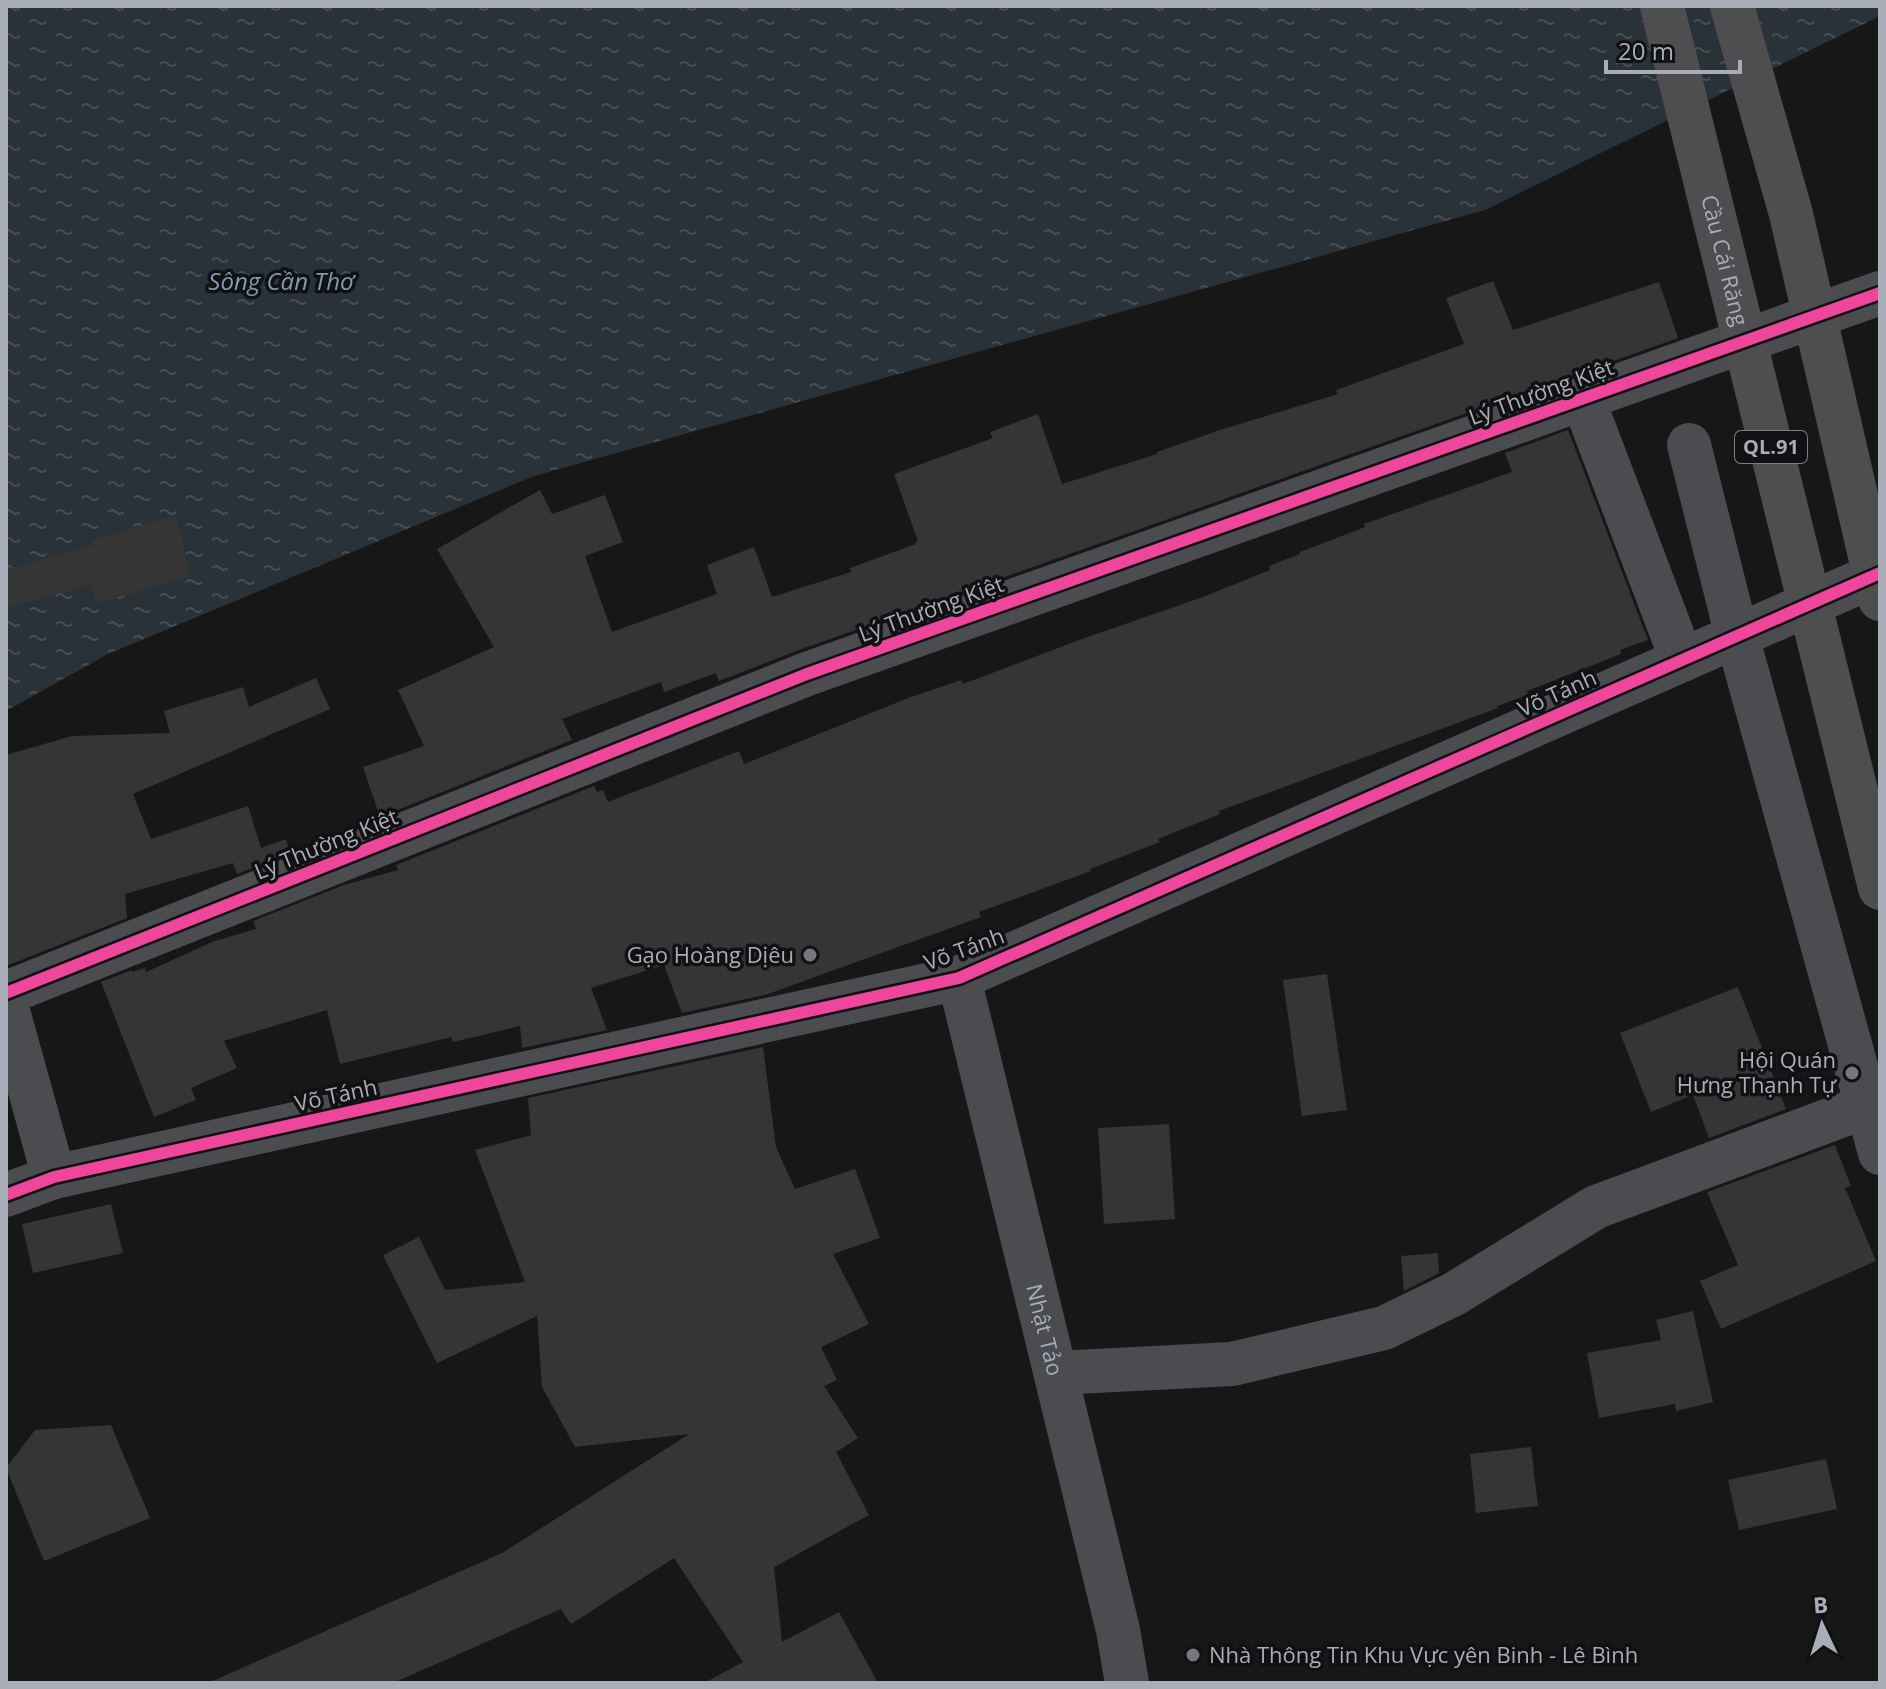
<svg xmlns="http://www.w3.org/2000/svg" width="1886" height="1689" font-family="'Open Sans',sans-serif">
<defs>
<pattern id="water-ripples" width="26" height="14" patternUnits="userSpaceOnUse" patternTransform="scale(2)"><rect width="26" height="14" fill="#2a3239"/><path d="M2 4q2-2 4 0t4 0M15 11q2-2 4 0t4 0" fill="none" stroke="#464d54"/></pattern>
</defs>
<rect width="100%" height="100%" fill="#171717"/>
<!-- water -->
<path fill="url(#water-ripples)" d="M6 6H1880V16L1485 210 534 476 108 654 6 711Z"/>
<!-- building -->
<path fill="#353536" d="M1493 281 1513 330 1659 282 1678 338 799 650 719 681 716 673 664 692 661 682 562 719 572 740 380 817 363 767 424 746 398 690 494 647 437 549 540 490 552 514 605 495 623 542 585 556 612 632 717 594 707 565 754 547 772 597 851 572 850 568 916 544 915 542 918 541 894 474 993 438 990 432 1038 414 1062 484 1157 454V452L1220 430 1338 394 1336 390 1464 344 1446 298Z
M1568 430 1648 640 1620 650 1621 654 1527 691 1528 695 1497 706 1498 708 1219 811 1220 814 1158 839 1160 842 1090 869 1091 871 979 912 981 917 768 994 682 1013 664 965 591 988 607 1030 522 1048 520 1026 453 1042 451 1037 340 1064 327 1010 224 1041 237 1068 191 1088 196 1100 154 1117 101 982 132 970V972L145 968 146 972 212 942 256 929 253 921 344 885 398 870 396 865 594 786 597 792 603 790 608 802 739 751 744 764 911 697 961 680 963 684 1082 639 1203 597 1270 570 1269 566 1300 554V552L1365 527 1364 524 1512 472 1505 453Z
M177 516 190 576 96 604 90 585 6 608V569L93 546 92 540Z
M316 678 330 709 133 794 151 839 248 806 261 848 286 839 290 853 237 874 233 863 125 894 127 918 6 966V755L72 736 170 733 164 711 243 687 249 707Z
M1327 974 1347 1110 1302 1116 1283 980Z
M1738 987 1786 1109 1709 1138 1693 1095 1651 1112 1620 1033Z
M763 1047 776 1147 795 1189 855 1169 880 1238 833 1254 869 1324 821 1347 837 1380 824 1386 858 1438 836 1452 869 1515 774 1567 782 1642 839 1612 878 1683H704L743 1662 674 1558 571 1624 561 1609 393 1683H208L502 1553 689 1434 575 1447 542 1387 537 1316 437 1363 383 1255 419 1237 445 1290 525 1282 475 1150 531 1135 528 1098Z
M1169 1124 1175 1219 1104 1224 1098 1128Z
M1835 1145 1851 1186 1845 1188 1876 1261 1721 1329 1700 1281 1738 1265 1707 1192Z
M111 1204 123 1253 33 1273 22 1224Z
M1438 1253 1439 1273 1404 1291 1401 1256Z
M1693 1311 1713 1402 1676 1411 1675 1404 1599 1418 1587 1353 1661 1340 1656 1320Z
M111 1425 150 1518 44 1561 6 1468 35 1430Z
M1531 1447 1538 1506 1476 1513 1470 1454Z
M1826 1459 1837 1509 1739 1530 1728 1480Z"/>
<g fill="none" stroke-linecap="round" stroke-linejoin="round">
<!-- minor -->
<g stroke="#4b4c50" stroke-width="44">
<path d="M1583 399 1682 660"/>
<path d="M1689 445 1737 636 1880 1153"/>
<path id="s1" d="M959 978 1118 1630 1127 1683"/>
<path d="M6 993 807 674 1880 293"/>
<path d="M6 1004 54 1177"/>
<path d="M6 1195 54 1177 959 978 1880 573"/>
<path d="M1056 1373 1232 1364 1384 1328 1454 1294 1596 1207 1867 1106"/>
</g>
<!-- highway-bridge -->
<g stroke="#4e4e51" stroke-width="44">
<path id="s2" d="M1662 6 1880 888"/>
<path d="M1732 6 1791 214 1880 599"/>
</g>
<!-- cycleway casing -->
<g stroke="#111113" stroke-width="17">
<path id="cycleway" d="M6 993 807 674 1880 293
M6 1195 54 1177 959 978 1880 573"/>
</g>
<!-- cycleway -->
<use href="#cycleway" stroke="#ed469a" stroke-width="12"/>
</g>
<!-- markers -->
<g fill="#757880" stroke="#111113" stroke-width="3">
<circle cx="810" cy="955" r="8"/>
<circle cx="1852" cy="1073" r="8"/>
<circle cx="1193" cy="1655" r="8"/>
</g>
<g text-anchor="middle" stroke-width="7" stroke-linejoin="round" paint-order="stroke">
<!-- shield labels -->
<rect fill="#111113" stroke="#7b7e86" stroke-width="2" x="1735" y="431" width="72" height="32" rx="6"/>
<g font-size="20" font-weight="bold" fill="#a8adb8">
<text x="1771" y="454">QL.91</text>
</g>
<!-- street labels -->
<g font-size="22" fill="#a8adb8" stroke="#111113">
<text dy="8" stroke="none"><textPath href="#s2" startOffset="262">Cầu Cái Răng</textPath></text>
<text transform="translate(1541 392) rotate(-20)" y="8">Lý Thường Kiệt</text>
<text transform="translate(931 609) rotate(-20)" y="8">Lý Thường Kiệt</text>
<text transform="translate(1557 693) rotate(-24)" y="8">Võ Tánh</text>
<text transform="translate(326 844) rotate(-22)" y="8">Lý Thường Kiệt</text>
<text transform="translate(964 949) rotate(-20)" y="8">Võ Tánh</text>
<text transform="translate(336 1095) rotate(-12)" y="8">Võ Tánh</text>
<text dy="8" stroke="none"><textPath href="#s1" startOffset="362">Nhật Tảo</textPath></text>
</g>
<!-- poi labels -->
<g font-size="22" fill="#a8adb8" stroke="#111113" text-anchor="end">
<text x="794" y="963">Gạo Hoàng Dịêu</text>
<text x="1836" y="1068">Hội Quán<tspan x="1836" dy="25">Hưng Thạnh Tự</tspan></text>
<text x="1209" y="1663" text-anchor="start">Nhà Thông Tin Khu Vực yên Binh - Lê Bình</text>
</g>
<!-- water labels -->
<g font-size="24" font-style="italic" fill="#7f9bb3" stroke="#111113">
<text x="281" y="290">Sông Cần Thơ</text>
</g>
</g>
<!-- border -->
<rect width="1886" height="1689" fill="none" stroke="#a8adb8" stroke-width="16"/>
<!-- north arrow -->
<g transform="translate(1822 1625) rotate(356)" stroke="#111113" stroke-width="6" paint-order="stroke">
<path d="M0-6L14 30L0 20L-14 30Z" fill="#a8adb8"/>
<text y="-12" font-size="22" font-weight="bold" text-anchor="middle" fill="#a8adb8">B</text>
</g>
<!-- scale -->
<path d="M1606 60v12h134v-12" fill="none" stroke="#a8adb8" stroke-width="4"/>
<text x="1618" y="60" font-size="24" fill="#a8adb8" stroke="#111113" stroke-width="6" paint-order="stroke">20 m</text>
</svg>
